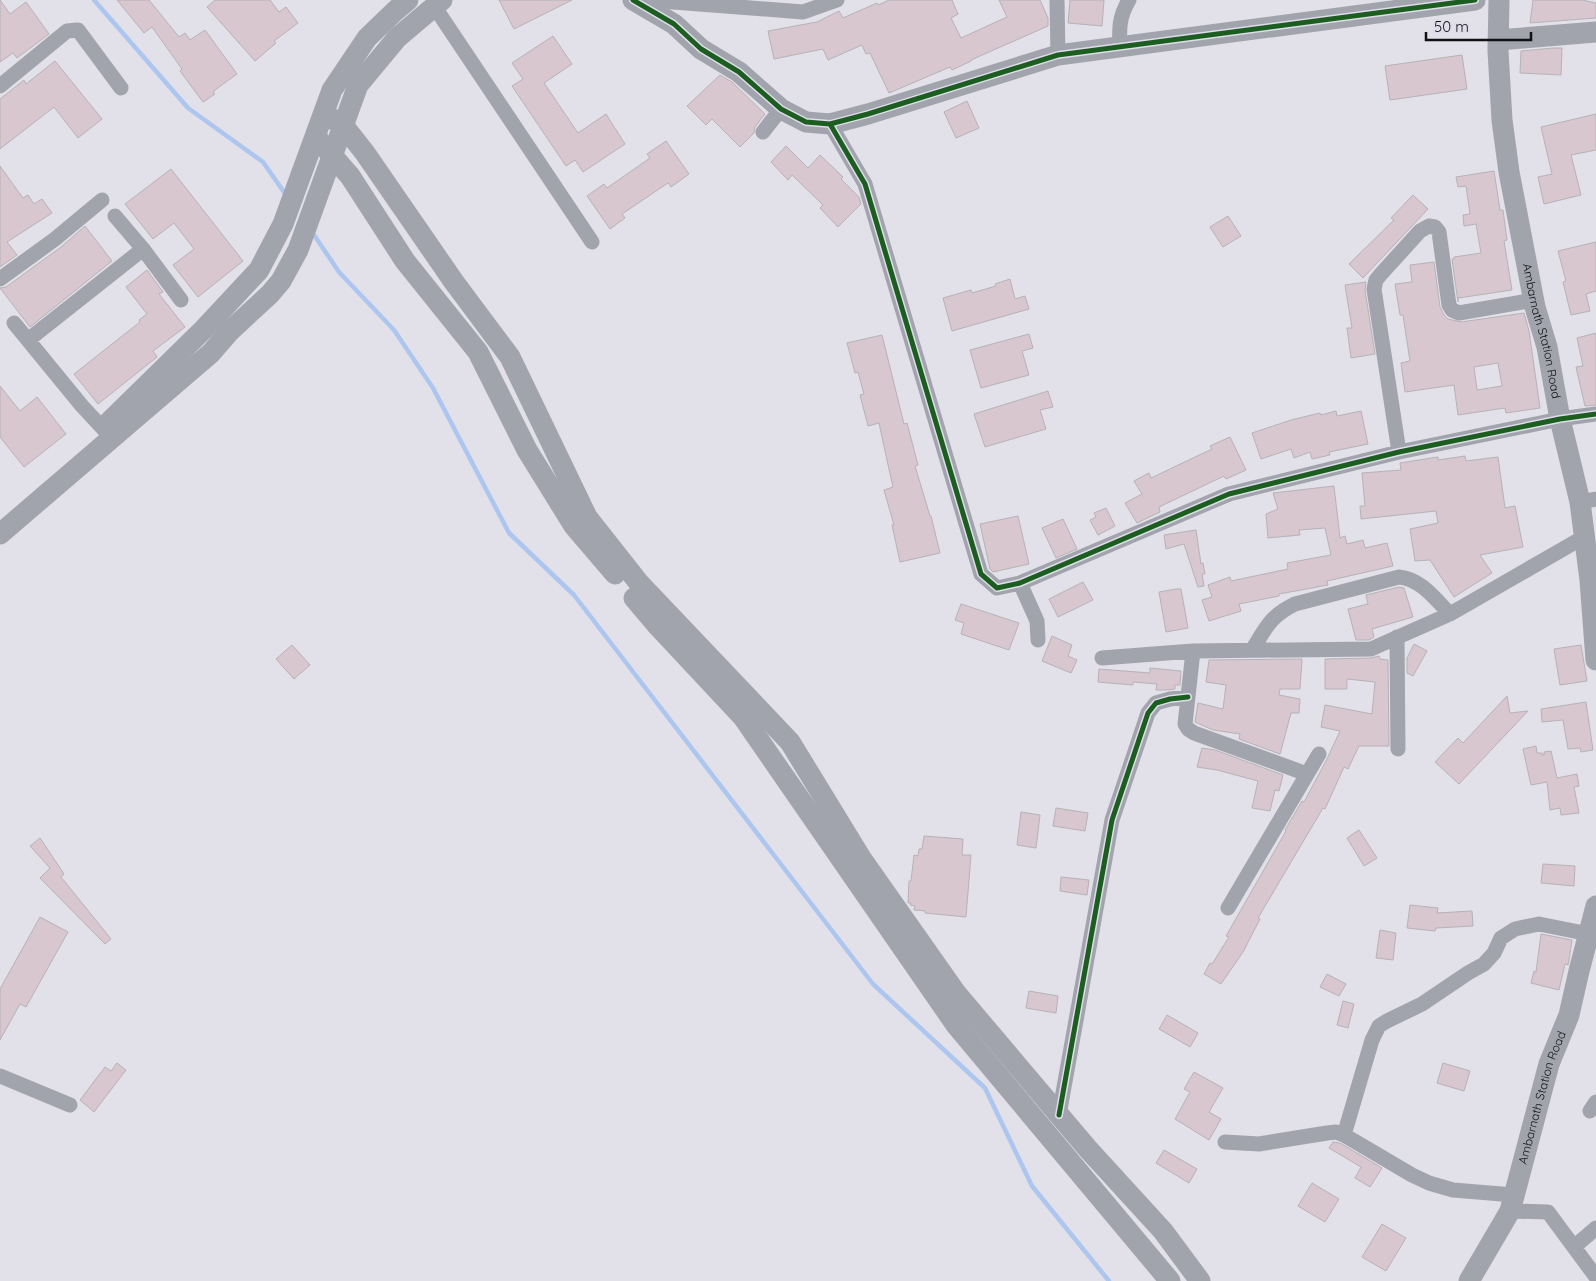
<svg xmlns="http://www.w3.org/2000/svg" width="1596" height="1281" font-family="Quicksand,sans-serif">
<rect width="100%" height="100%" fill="#e2e0e8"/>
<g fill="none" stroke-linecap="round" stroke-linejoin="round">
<!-- stream -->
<path stroke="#acc6ef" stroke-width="4.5" d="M94 0 188 108 263 162 286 195
M312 232 339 272 394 330 433 388 509 533 574 595 873 984 985 1088 1032 1186 1109 1281"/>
</g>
<!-- building -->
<path fill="#d8c7cf" stroke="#b6b2b6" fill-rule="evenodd" d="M0 0 10 14 26 2 49 34 17 58 13 53 0 62Z
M117 0H149L179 37 185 33 190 40 205 30 237 74 219 87 213 92 215 94 203 102 180 71 182 69 152 27 144 33Z
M215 0H270L279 12 286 7 298 23 274 41 276 43 255 61 207 7Z
M499 0H572L514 29Z
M889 0H952L958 14 951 18 961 38 1007 17 999 0H1040L1048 18V26L971 60V61L952 70 950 67 889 93 870 53 866 54 862 45 828 60 823 49 774 59 768 31 817 22 839 11 843 18 877 3 878 5Z
M1070 0H1104L1102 26 1068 23Z
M1533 0H1582L1596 3V18L1530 23Z
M553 36 572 64 544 83 578 133 606 114 625 144 583 172 575 160 566 166 512 86 523 79 512 63Z
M1553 48H1562L1561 75 1520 73 1521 51Z
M1462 55 1467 89 1390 100 1385 66Z
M55 61 102 119 78 138 54 107 0 149V99L24 80 26 84Z
M720 75 732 82 765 114 755 127 754 133 740 147 712 119 706 125 687 106Z
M967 101 979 128 956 138 944 112Z
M1596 114V150L1571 155 1581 195 1544 204 1538 177 1552 174 1541 127Z
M666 141 689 174 671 187 668 183 622 214 625 218 610 229 587 196 604 184 607 188 650 158 647 154Z
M786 146 808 168 820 155 843 177 841 179 859 197 861 204 838 227 820 208 823 205 792 175 788 180 771 162Z
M0 166 23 198 28 195 34 204 42 199 52 213 7 242 17 255 0 267Z
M171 169 243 261 198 297 173 265 194 249 174 223 153 239 125 204Z
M1494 171 1500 210H1503L1507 240 1504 241 1512 290 1458 298V302L1452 259H1454V257L1481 253 1476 224 1464 226 1463 215 1470 214 1466 186 1458 187 1456 177Z
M1413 195 1428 209 1363 278 1349 264 1394 220 1391 218Z
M1228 216 1241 236 1223 247 1210 227Z
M85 226 112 261 30 327 0 288 6 287 61 247Z
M1596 242V291L1586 294 1590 311 1571 315 1563 282 1566 281 1558 251Z
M1434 262 1440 307 1444 315 1448 319 1461 322 1524 313 1529 331 1540 408 1506 413 1505 408 1458 415 1454 385 1405 392 1401 363 1410 361 1403 315H1400L1395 284 1412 282 1410 265ZM1498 363 1502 386 1477 390 1474 367Z
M147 270 163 292 159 294 185 327 153 351 157 357 98 404 74 374 140 322 139 320 147 314 126 287Z
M1010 279 1015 299 1025 296 1029 309 952 331 943 298 971 290 972 293 996 286 995 284Z
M1366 282 1365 290 1375 354 1351 358 1347 328H1352L1345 285Z
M1596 333V405L1585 406 1576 367 1583 366 1577 338Z
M1029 334 1033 348 1022 351 1029 375 981 388 970 350Z
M882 335 904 424 907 423 918 465 915 466 930 516H931L940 553 900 562 892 525H894L884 490 893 487 887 460 879 423 868 426 860 395 864 394 858 372 855 373 847 343Z
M0 386 20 411 37 397 66 434 24 467 0 437Z
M1048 391 1053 407 1040 410 1046 429 985 447 974 414Z
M1336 411 1337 416 1361 411 1368 444 1329 452 1330 455 1312 459 1310 452 1294 458 1291 449 1261 459 1252 433 1291 420 1320 413 1321 415Z
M1230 437 1246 470 1226 479 1224 476 1159 507 1160 512 1137 523 1125 503 1142 494 1134 481 1149 473 1151 478 1212 449 1210 446Z
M1465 456 1466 461 1498 457 1505 508 1515 506 1523 547 1480 555 1492 573 1454 597 1430 560 1415 561 1410 529 1438 523 1436 511 1361 519 1360 506H1365L1362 473 1401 470 1400 463 1438 457V460Z
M1334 486 1340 538 1345 536 1347 544 1363 540 1365 548 1387 543 1393 566 1327 581 1328 585 1279 594V596L1239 604 1241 611 1209 621 1202 600 1212 597 1208 585 1230 577 1231 581 1288 569 1287 563 1331 555 1325 528 1299 530 1300 535 1268 538 1266 514 1278 509 1273 493Z
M1106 508 1115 526 1098 535 1090 520 1096 517 1094 513Z
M1018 516 1029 564 993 572 990 569 980 524Z
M1063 519 1077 549 1056 558 1042 528Z
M1196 530 1201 564 1203 563 1205 574H1202L1204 586 1198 587 1184 544 1166 549 1164 535Z
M1083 582 1093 600 1058 617 1049 599Z
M1399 587 1404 588 1413 617 1372 629 1374 637 1369 640H1356L1348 609 1368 604 1366 595Z
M1176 589H1181L1188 628 1166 632 1159 592Z
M961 604 1019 623 1009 650 961 634 964 623 955 620Z
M1052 636 1072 645 1068 656 1077 660 1071 673 1042 661Z
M1414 644 1427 651 1413 676 1407 673V658Z
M292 645 310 665 294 679 276 659Z
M1581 645 1587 681 1560 685 1554 649Z
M1379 656 1380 659 1388 660 1389 746H1359L1348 769 1344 767 1325 809 1323 808 1258 918 1260 919 1243 952 1221 984 1204 974 1210 963 1212 964 1229 937 1226 936 1286 831 1285 830 1302 801 1304 802 1327 759 1340 731 1321 727 1325 705 1372 714 1375 682 1347 679V689H1325V659L1371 658Z
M1302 659 1300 689H1280L1279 695 1300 699 1299 713H1291L1280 754 1239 739 1240 734 1213 730 1195 722 1198 703 1223 709 1226 685 1206 682 1209 660Z
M1150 668 1181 671 1180 685H1175V689L1166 690H1156L1157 684 1133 682V685L1098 682 1099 669 1150 673Z
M1507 696 1510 713 1528 711 1459 784 1435 762 1458 738 1463 743Z
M1586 702 1593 750 1581 752 1580 748 1568 749 1563 720 1542 722 1541 709Z
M1536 746 1537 753H1542V755H1544V752L1551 751 1557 778 1577 774 1579 786 1574 787 1579 813 1561 815 1560 808 1550 810 1547 782 1531 785 1523 749Z
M1202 748 1215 750 1283 775 1279 791 1275 790 1270 811 1252 808 1258 781 1217 770 1197 767Z
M1056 808 1088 813 1085 831 1053 826Z
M1021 812 1040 815 1036 848 1017 845Z
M1359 830 1377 858 1364 866 1347 838Z
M924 836 963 839 962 855H971L966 917 925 913V911L914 910 915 906 910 905 911 903H908L909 881H911L914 855 918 856 919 849H922Z
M40 838 64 874 61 877 111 939 105 944 40 878 50 868 30 846Z
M1543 864 1575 866 1574 886 1541 883Z
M1061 877 1089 880 1087 895 1060 891Z
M1410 905 1438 908 1437 913 1472 911 1473 926 1436 928 1435 931 1407 928Z
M40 917 68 932 26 1007 20 1004 0 1040V989Z
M1380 930 1396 933 1393 960 1376 958Z
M1541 934 1572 940 1569 960 1568 965 1565 964 1559 990 1531 983 1534 971 1536 972Z
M1327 974 1346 984 1339 996 1320 987Z
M1029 991 1058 996 1056 1013 1026 1008Z
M1343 1001 1354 1004 1348 1028 1337 1025Z
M1167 1015 1198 1033 1190 1047 1159 1029Z
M117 1063 126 1070 94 1112 80 1100 105 1067 111 1071Z
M1443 1063 1470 1071 1464 1091 1437 1083Z
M1194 1072 1223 1088 1209 1112 1221 1119 1209 1140 1175 1119 1190 1092 1184 1089Z
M1333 1142 1340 1143 1382 1168 1370 1187 1355 1178 1361 1167 1329 1148Z
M1164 1150 1197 1169 1189 1183 1156 1163Z
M1312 1183 1339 1199 1325 1222 1298 1206Z
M1382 1224 1406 1238 1386 1271 1362 1257Z"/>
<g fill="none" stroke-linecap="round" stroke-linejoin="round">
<!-- street -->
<path stroke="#a1a4ad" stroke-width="15" d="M1057 0 1058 55
M641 5 660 1 803 12 837 0
M434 6 592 242
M1120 47C1119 28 1119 17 1129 0
M0 86 67 31 78 30 121 88
M830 124 865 184 981 574 997 588 1020 583 1229 494 1399 452 1560 419 1596 414
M763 132 781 109
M115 216 143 249 181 300
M0 279 55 239 102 200
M14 323 82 406 109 435
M28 340 143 249
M1399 452 1374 289 1376 280 1381 274 1420 231 1429 226 1435 227 1439 232 1449 305 1452 310 1459 313 1534 300
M1580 502 1596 499
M1020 583 1037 621 1038 640
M1397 637 1398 749
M1252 650C1266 628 1270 616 1295 604L1399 577C1421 579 1435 599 1450 614
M1193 651 1185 724 1188 729 1194 733 1307 774
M1102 658 1193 651 1371 649 1450 614 1584 537
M1228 908 1319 754
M0 1076 70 1105
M1590 1111 1596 1102
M1059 1115 1112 820 1148 713 1156 703 1170 699 1188 697
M1344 1135 1372 1040 1379 1026 1387 1021 1422 1004 1468 973 1484 964 1494 953 1501 938 1515 929 1539 924 1589 934
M1225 1142 1259 1144 1327 1133 1336 1132 1344 1135 1412 1175 1429 1183 1453 1190 1514 1195
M1510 1211 1548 1212 1596 1277
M1574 1247 1596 1228"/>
<!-- secondary -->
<g stroke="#a1a3ad" stroke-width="21">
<path d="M633 0 674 24 701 49 739 72 781 109 806 122 830 124 868 114 1058 55 1475 0"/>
<path id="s1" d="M1499 0 1498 51 1502 120 1509 172 1535 307 1547 347 1560 419 1580 502 1590 580 1596 660"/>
<path d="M1498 40 1596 32"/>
<path d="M324 114 343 125 365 153 454 282 510 357 587 517 639 583 790 742 861 858 956 993 1088 1149 1163 1231 1200 1281"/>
<path d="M316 137 350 176 405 261 478 352 527 450 574 526 615 574"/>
<path d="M105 426 204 329 259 270 283 224 332 90 367 38 395 11 408 0"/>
<path d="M0 534 211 353 230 331 270 294 281 281 298 250 358 85 397 38 442 0"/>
<path d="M634 598 656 624 743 717 956 1025 1170 1281"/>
<path id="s2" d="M1469 1281 1510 1211 1549 1064 1569 1015 1579 971 1596 906"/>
</g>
<!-- cycleway casing -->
<g stroke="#e0ddeb" stroke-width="8">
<path id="cycleway" d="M633 0 674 24 701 49 739 72 781 109 806 122 830 124 868 114 1058 55 1475 0
M830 124 865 184 981 574 997 588 1020 583 1229 494 1399 452 1560 419 1596 414
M1059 1115 1112 820 1148 713 1156 703 1170 699 1188 697"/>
</g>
<!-- cycleway -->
<use href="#cycleway" stroke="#1b5e20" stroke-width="5"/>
</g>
<g text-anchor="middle" stroke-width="4.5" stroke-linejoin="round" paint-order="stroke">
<!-- street labels -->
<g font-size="12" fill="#111015" stroke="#e0ddeb">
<text dy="4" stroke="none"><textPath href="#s1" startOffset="335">Ambarnath Station Road</textPath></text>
<text dy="4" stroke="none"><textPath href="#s2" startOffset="199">Ambarnath Station Road</textPath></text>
</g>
</g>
<!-- scale -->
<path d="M1426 32v8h105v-8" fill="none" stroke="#111015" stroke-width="2.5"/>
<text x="1434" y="32" font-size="15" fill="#111015" stroke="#e0ddeb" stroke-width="4" paint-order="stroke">50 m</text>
</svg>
